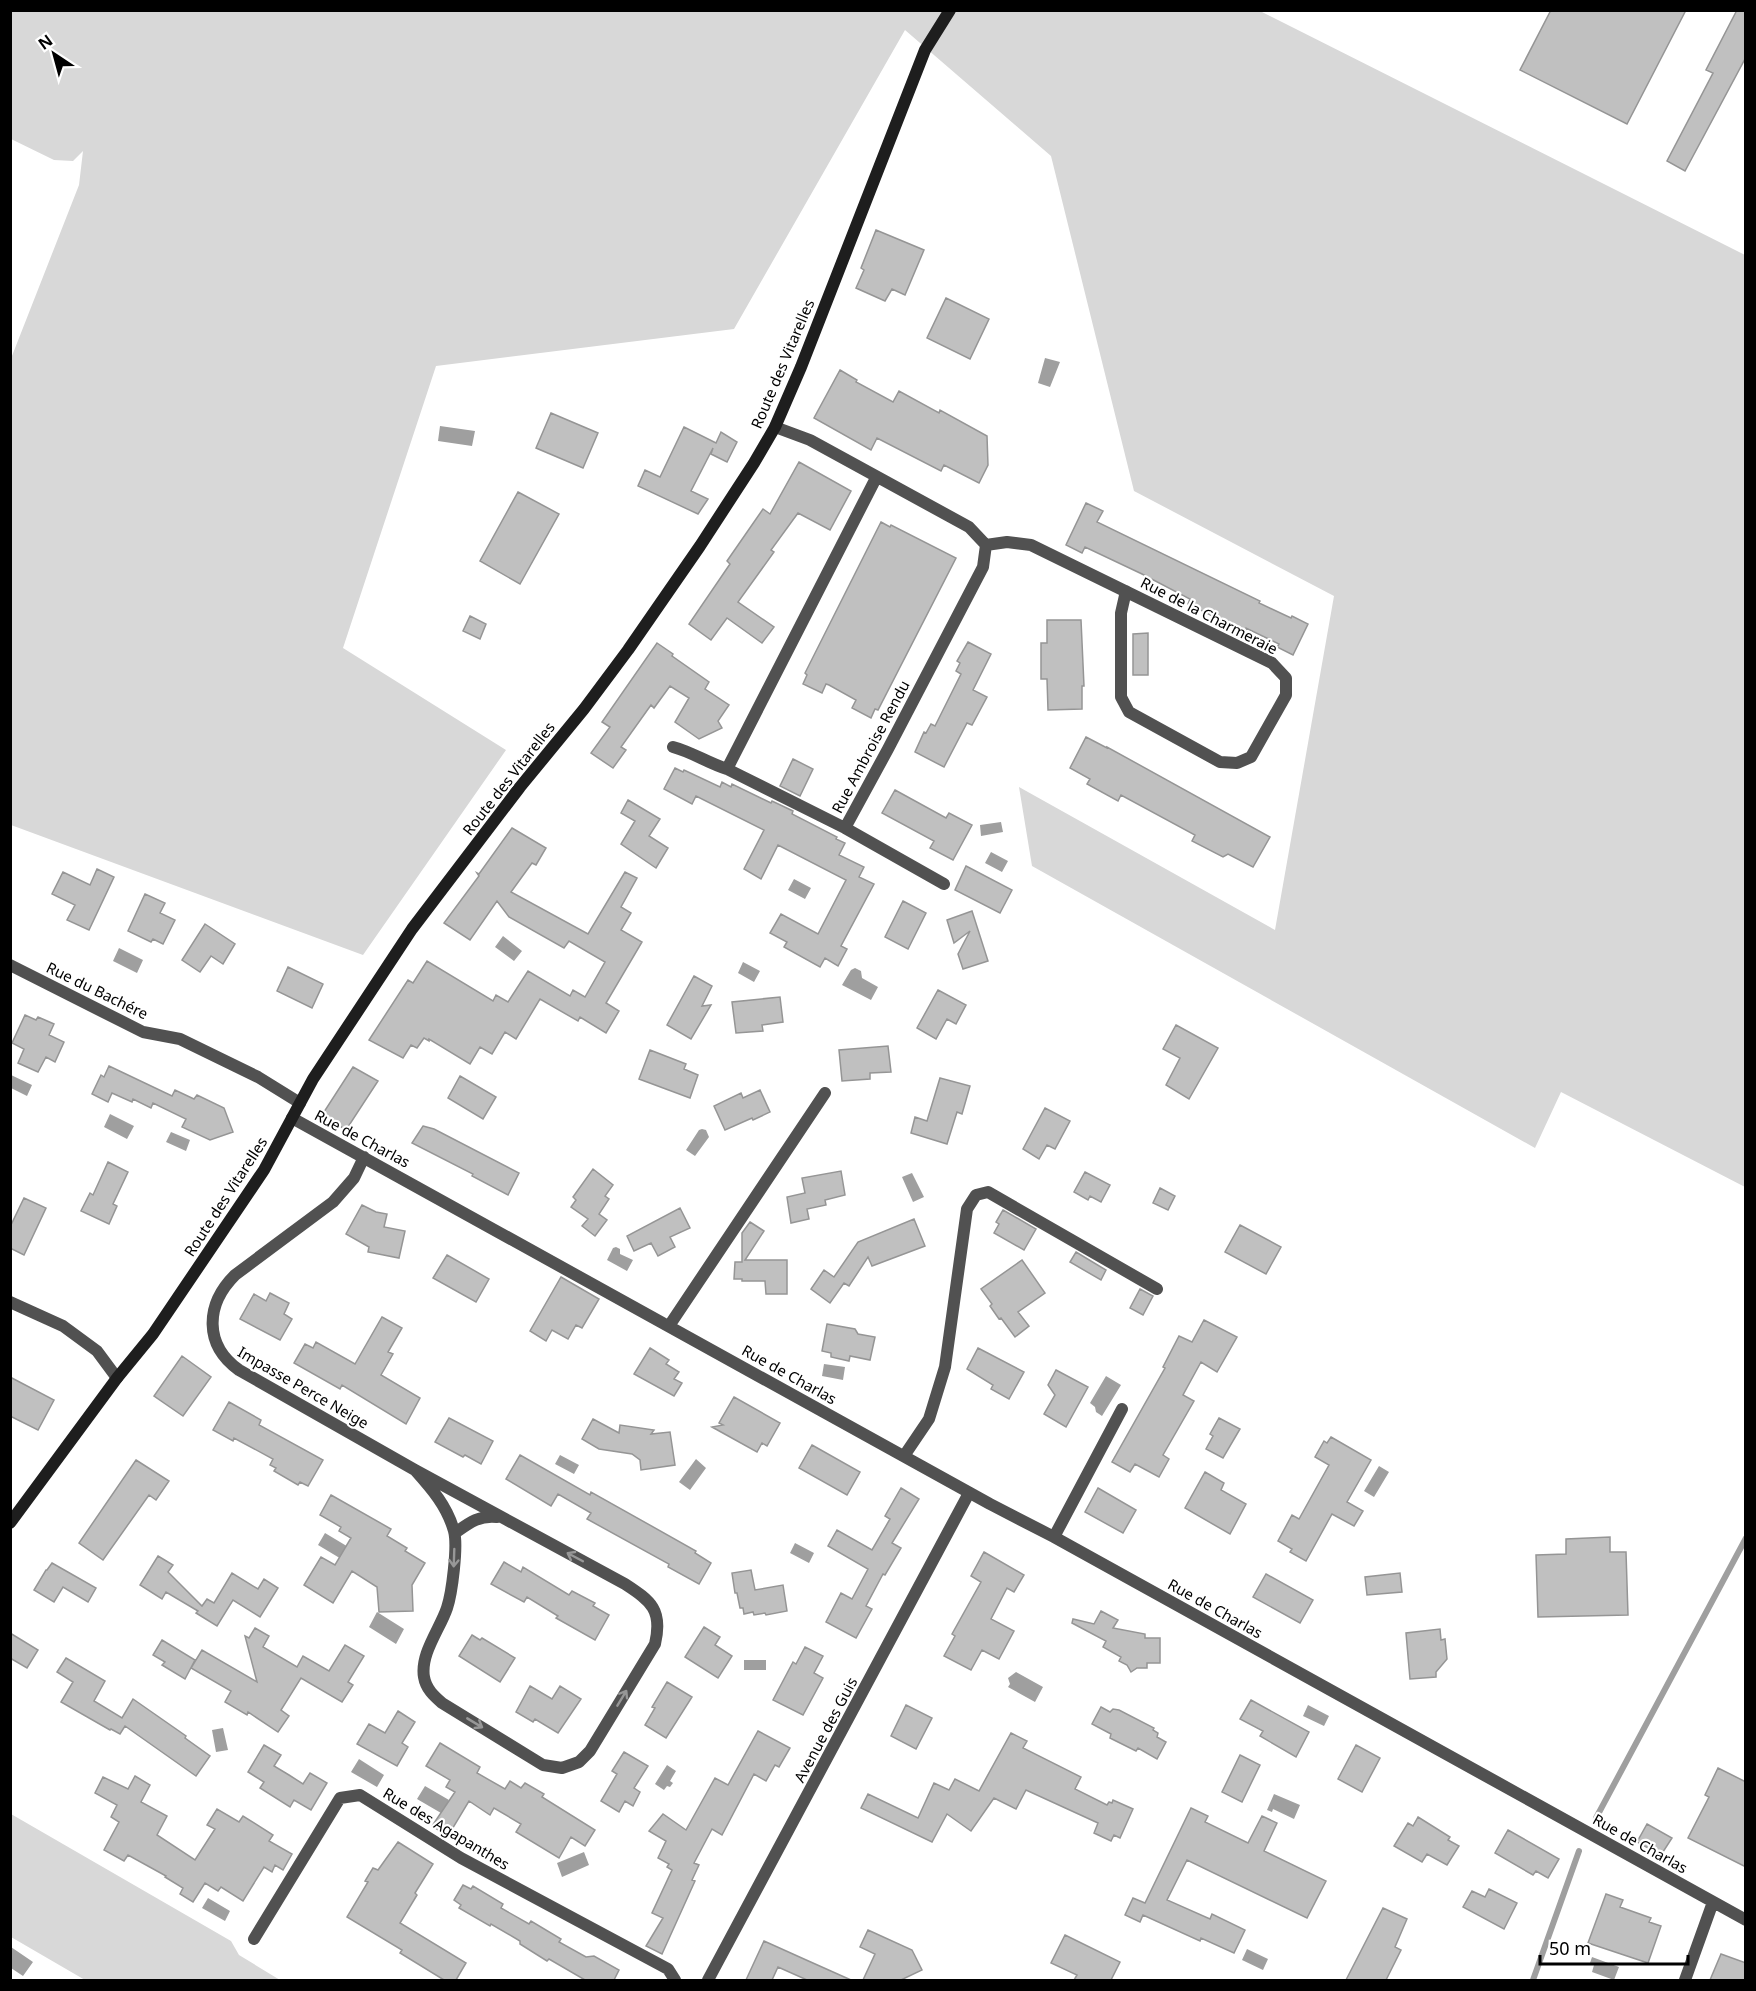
<svg xmlns="http://www.w3.org/2000/svg" width="1756" height="1991" font-family="'Noto Sans',sans-serif">
<rect width="100%" height="100%" fill="#fff"/>
<!-- green -->
<path fill="#d8d8d8" d="M11 11H1260L1745 255V1187L1561 1092 1535 1148 1032 866 1019 787 1275 930 1334 596 1134 491 1051 156 905 30 734 329 436 366 343 648 506 750 363 955 11 825 10 361 79 185 83 151 73 161 54 160 11 139Z
M11 1814 231 1941 239 1955 280 1980H85L11 1937Z"/>
<!-- water -->
<path fill="#9f9f9f" d="M1045 358 1060 362 1050 387 1038 383Z
M440 426 475 431 472 446 438 441Z
M1001 822 1003 832 981 836 980 825Z
M991 852 1008 861 1002 872 985 863Z
M794 879 811 888 805 899 788 890Z
M503 936 522 951 514 961 495 947Z
M119 948 143 960 137 973 113 961Z
M743 962 760 971 754 982 738 973Z
M855 968 861 971 862 978 878 987 871 1000 842 985 851 970Z
M11 1075 32 1085 27 1096 11 1088Z
M110 1114 134 1126 127 1139 104 1127Z
M702 1129 706 1130 709 1137 695 1156 686 1150 699 1130Z
M171 1132 190 1140 186 1151 166 1142Z
M912 1173 924 1197 913 1202 902 1177Z
M616 1247 620 1249V1254L633 1260 627 1271 607 1260 613 1248Z
M824 1364 845 1367 843 1380 822 1376Z
M1106 1376 1121 1385 1102 1416 1096 1412 1095 1407 1090 1403Z
M560 1455 579 1465 574 1474 555 1464Z
M696 1459 706 1468 690 1490 679 1482Z
M1379 1466 1389 1472 1374 1497 1364 1491Z
M325 1533 350 1548 343 1560 318 1545Z
M795 1543 814 1553 809 1563 790 1553Z
M377 1612 404 1629 396 1644 369 1627Z
M744 1660H766V1670H744Z
M1016 1672 1043 1687 1035 1702 1008 1687 1010 1684 1008 1678Z
M1308 1705 1329 1716 1324 1726 1303 1716Z
M223 1728 228 1750 216 1752 212 1730Z
M359 1759 384 1775 377 1787 351 1772Z
M667 1765 676 1771 670 1781 673 1783 670 1787 667 1786 664 1790 655 1784Z
M425 1786 449 1800 447 1804 449 1805 441 1813 417 1799Z
M1274 1794 1300 1805 1294 1819 1273 1809 1272 1812 1267 1810Z
M584 1852 589 1865 562 1877 557 1863Z
M208 1898 230 1911 225 1921 202 1908Z
M11 1947 33 1962 23 1976 11 1968Z
M1247 1949 1268 1959 1263 1970 1242 1960Z
M1592 1957 1619 1967 1614 1980 1592 1972 1594 1965 1590 1963Z"/>
<g fill="none" stroke-linecap="round" stroke-linejoin="round">
<!-- stream -->
<path stroke="#9f9f9f" stroke-width="6" d="M1596 1818 1746 1538
M1533 1980 1579 1851"/>
</g>
<!-- building -->
<path fill="#c0c0c0" stroke="#959595" stroke-width="1.5" d="M1551 10H1686L1627 124 1520 70Z
M1737 10H1746V57L1685 171 1667 161 1713 73 1706 70Z
M876 230 924 250 905 295 892 289 885 301 856 288 864 270 861 268Z
M946 298 989 319 970 359 927 338Z
M840 370 857 380 856 382 893 402 899 391 939 413 940 410 987 436 988 465 979 483 944 465 941 471 877 438 871 450 814 418Z
M551 413 598 433 583 468 536 448Z
M684 427 716 443 721 432 737 442 727 462 711 454 713 448 691 491 708 499 698 514 638 486 645 470 660 477Z
M799 462 851 491 830 530 798 513 771 550 774 552 738 602 774 627 762 643 727 618 711 640 689 624 730 564 727 561 763 509 770 514Z
M518 492 559 514 520 584 480 561Z
M1086 503 1103 511 1097 522 1260 601 1259 603 1291 618 1292 616 1308 624 1293 655 1277 647 1279 644 1246 628 1245 632 1188 604 1190 599 1142 574 1085 547 1082 553 1066 545Z
M881 522 890 527 891 525 956 558 878 710 875 709 871 718 852 708 856 700 829 685 826 684 822 693 803 684 807 675 805 673Z
M470 616 486 624 480 639 463 631Z
M1047 620H1081L1084 686H1082V709L1048 710 1047 679H1041V643H1047Z
M1148 633V675H1133V634Z
M968 642 991 654 973 690 987 697 972 725 967 723 944 767 915 752 924 732 926 733 931 724 935 726 961 674 956 671 960 663 957 661Z
M657 643 673 654 672 656 709 682 705 689 729 705 718 721 722 728 699 739 675 722 689 698 670 686 654 708 651 705 621 747 626 750 613 768 591 753 610 727 602 722Z
M1086 737 1107 748V747L1270 837 1253 867 1228 854 1223 857 1192 841 1195 835 1121 795 1118 801 1087 784 1090 779 1070 768Z
M793 759 813 769 800 796 780 786Z
M675 768 683 772 684 770 720 787 722 782 731 787 732 784 771 803 772 801 793 811 792 814 837 837 836 839 845 843 839 855 864 867 859 877 874 884 841 946 847 949 838 966 825 958 820 967 784 947 787 942 770 933 781 914 818 934 846 880 778 845 761 879 744 869 764 830 696 796 692 804 664 789Z
M895 790 946 818 949 813 972 825 953 860 930 848 934 841 882 813Z
M628 800 660 819 649 836 668 848 656 868 621 844 635 821 621 813Z
M512 828 546 848 536 865 532 863 511 892 588 934 625 872 637 878 621 907 631 913 621 930 642 942 606 1003 619 1011 606 1033 580 1017 578 1021 540 999 516 1039 505 1032 492 1054 480 1047 470 1064 429 1039V1041L424 1038 417 1048 411 1045 403 1058 369 1040 408 980 413 983 427 961 493 1001 496 995 508 1002 528 971 570 996 573 990 585 997 605 962 569 941 564 948 509 917 497 901 470 940 444 923 479 876 477 873 479 874Z
M966 866 1012 890 1000 913 955 890Z
M97 869 114 877 89 930 67 920 75 905 52 894 63 872 90 885Z
M145 894 165 903 160 913 175 920 163 944 153 939 151 942 128 931Z
M903 901 926 913 908 949 885 937Z
M972 911 988 961 963 969 958 954 970 931 954 943 947 920Z
M205 924 235 944 223 964 211 956 200 972 182 960Z
M288 967 323 984 312 1008 277 991Z
M694 976 712 986 702 1006 711 1005 691 1039 667 1025Z
M938 990 966 1005 956 1024 947 1019 936 1039 917 1028Z
M780 997 783 1022 762 1025 763 1031 736 1033 732 1002Z
M25 1015 36 1020 38 1017 54 1024 49 1035 64 1042 55 1062 46 1057 38 1072 18 1063 24 1049 12 1043Z
M1176 1025 1218 1048 1189 1099 1166 1085 1180 1058 1163 1049Z
M888 1046 891 1072 870 1073V1079L842 1081 839 1050Z
M650 1050 686 1064 684 1069 698 1075 690 1098 639 1079Z
M109 1066 172 1096 175 1090 194 1099 197 1095 224 1108 233 1132 210 1140 182 1127 186 1119 153 1103 151 1108 133 1099 132 1102 112 1093 108 1102 92 1094 101 1075 104 1077Z
M353 1067 378 1081 346 1130 322 1115Z
M460 1076 496 1097 483 1119 448 1098Z
M940 1078 970 1086 962 1114 957 1112 947 1144 911 1133 915 1117 927 1121Z
M760 1090 770 1112 753 1120 752 1118 725 1130 714 1106 741 1093 743 1098Z
M1045 1108 1070 1121 1055 1149 1047 1145 1039 1159 1023 1149Z
M423 1126 434 1129 519 1173 508 1195 472 1176 473 1174 412 1143Z
M108 1162 128 1172 113 1204 117 1206 109 1224 81 1211 90 1193 93 1195Z
M593 1169 613 1185 605 1196 609 1199 599 1214 607 1220 595 1236 582 1226 588 1219 571 1207 576 1200 573 1197Z
M841 1171 845 1195 825 1200 826 1205 807 1209 809 1219 791 1223 787 1197 805 1193 802 1178Z
M1085 1172 1110 1185 1101 1202 1090 1196 1088 1200 1074 1192Z
M1160 1188 1175 1196 1168 1210 1153 1203Z
M24 1198 46 1208 24 1255 10 1248V1227Z
M362 1205 376 1212 387 1214 384 1227 405 1231 399 1258 368 1252 369 1247 346 1234Z
M680 1208 690 1228 670 1237 675 1247 658 1256 651 1243 634 1251 627 1236Z
M1003 1210 1036 1229 1024 1250 994 1233 999 1224 996 1222Z
M914 1219 925 1246 872 1266 868 1257 849 1286 844 1283 830 1303 811 1289 824 1270 834 1277 858 1242Z
M750 1222 764 1231 745 1260H787V1294H766L765 1281H742V1279H734L735 1262H742V1233Z
M1240 1225 1281 1247 1266 1274 1225 1252Z
M1076 1252 1106 1270 1101 1280 1070 1262Z
M447 1255 489 1279 476 1302 433 1278Z
M1022 1260 1045 1293 1018 1312 1029 1326 1015 1337 1001 1318 999 1319 990 1306 992 1304 981 1289Z
M561 1277 599 1299 582 1328 576 1325 568 1339 552 1330 546 1341 530 1331Z
M1140 1289 1153 1296 1143 1315 1130 1308Z
M270 1293 289 1303 284 1314 292 1319 280 1340 240 1319 254 1294 266 1301Z
M382 1317 402 1328 388 1352 393 1354 381 1375 420 1398 406 1424 342 1385 340 1389 294 1363 305 1344 313 1348 316 1342 355 1364Z
M1204 1320 1237 1337 1217 1372 1201 1362 1183 1395 1194 1401 1163 1455 1169 1459 1159 1477 1135 1464 1130 1472 1112 1462 1165 1368 1163 1367 1179 1336 1192 1342Z
M827 1324 855 1329 858 1334 875 1337 870 1360 850 1356 849 1361 831 1357V1353L822 1351Z
M650 1348 669 1360 666 1364 679 1372 674 1379 682 1383 674 1396 634 1374Z
M978 1348 1024 1372 1009 1399 991 1389 993 1385 967 1369Z
M182 1356 211 1377 183 1416 154 1396Z
M1056 1370 1088 1387 1066 1427 1044 1414 1055 1395 1048 1385Z
M10 1377 54 1400 38 1430 10 1416Z
M734 1397 780 1423 767 1446 762 1443 757 1452 712 1427 723 1425 719 1423Z
M229 1402 261 1420 259 1425 323 1460 308 1486 300 1482 298 1485 274 1471 276 1468 270 1465 273 1459 234 1438 233 1441 213 1430Z
M449 1418 493 1441 481 1464 465 1455 463 1457 435 1442Z
M1219 1418 1240 1429 1223 1458 1206 1449 1213 1436 1210 1434Z
M593 1419 619 1433 620 1425 654 1430 651 1434 670 1432 675 1465 641 1470 640 1460 632 1454 599 1449 582 1439Z
M1331 1437 1371 1460 1347 1502 1363 1511 1354 1526 1332 1514 1306 1561 1290 1552 1292 1549 1278 1541 1292 1515 1299 1519 1329 1465 1315 1457 1324 1441 1327 1443Z
M812 1445 860 1472 847 1495 799 1468Z
M520 1455 590 1495 591 1492 696 1551 695 1553 711 1563 699 1584 668 1567 669 1564 587 1519 591 1513 558 1494 551 1506 506 1479Z
M136 1460 169 1481 156 1500 149 1495 103 1560 79 1543Z
M1205 1472 1224 1483 1221 1490 1246 1504 1230 1534 1185 1508Z
M901 1488 919 1499 892 1543 901 1548 885 1575 883 1574 866 1606 872 1609 856 1638 826 1622 841 1593 852 1599 868 1569 828 1546 837 1530 872 1550 890 1519 885 1516Z
M1098 1488 1136 1510 1123 1533 1085 1512Z
M331 1495 391 1529 387 1536 407 1548 405 1551 425 1563 412 1585 413 1611 379 1612 377 1587 352 1571 333 1603 304 1585 321 1557 335 1565 351 1538 339 1531 341 1527 320 1515Z
M1610 1537V1552H1626L1628 1615 1538 1617 1536 1555 1566 1554V1539Z
M984 1552 1024 1575 1014 1592 1007 1588 991 1619 1014 1631 999 1659 982 1650 971 1670 944 1656 955 1636 952 1634 981 1582 971 1576Z
M158 1556 173 1565 168 1572 202 1606 207 1599 214 1603 232 1573 258 1589 264 1579 278 1588 260 1617 233 1600 217 1626 196 1613 198 1611 166 1592 162 1599 140 1585Z
M504 1562 521 1572 523 1567 569 1595 572 1591 595 1603 593 1606 609 1615 595 1640 556 1618 558 1616 527 1597 524 1602 491 1584Z
M52 1563 96 1588 88 1602 63 1587 54 1602 34 1590 46 1570H47Z
M751 1570 755 1590 783 1585 787 1611 766 1615 765 1613 754 1615 753 1612 744 1614 743 1608H740L737 1593H735L732 1573Z
M1400 1573 1402 1592 1367 1595 1365 1577Z
M1266 1574 1313 1600 1300 1623 1253 1597Z
M1101 1611 1118 1620 1113 1628 1145 1634V1638H1160V1663H1147V1668H1137L1131 1672 1127 1665 1119 1661 1121 1657 1103 1647 1106 1641 1072 1623 1073 1619 1094 1624Z
M704 1627 720 1637 715 1645 732 1656 718 1678 685 1657Z
M255 1628 269 1636 263 1647 297 1667 303 1656 329 1671 345 1645 364 1656 348 1682 353 1685 342 1702 301 1678 281 1710 289 1716 278 1732 248 1712 247 1715 225 1702 231 1691 191 1668 202 1650 257 1682 245 1636 249 1638Z
M1440 1629 1441 1640 1445 1639 1447 1659 1436 1672V1677L1410 1679 1406 1633Z
M10 1633 38 1650 27 1668 10 1658Z
M472 1635 480 1640 482 1638 515 1658 500 1682 459 1656Z
M162 1640 195 1660 185 1679 162 1665 165 1662 153 1655Z
M805 1647 823 1656 814 1673 823 1678 803 1715 773 1700 793 1662 796 1664Z
M66 1658 105 1681 94 1701 122 1718 133 1699 186 1736 185 1738 210 1756 196 1776 125 1726 120 1734 111 1729 110 1730 61 1702 73 1682 57 1672Z
M667 1682 692 1697 666 1738 645 1725 655 1708 652 1707Z
M530 1686 552 1699 560 1686 581 1699 558 1733 535 1719 533 1722 516 1712Z
M1251 1700 1309 1732 1296 1757 1260 1736 1263 1731 1240 1719Z
M906 1705 932 1718 916 1749 891 1736Z
M1101 1707 1110 1712 1113 1709 1119 1710 1154 1728 1153 1730 1158 1733 1157 1737 1166 1742 1157 1759 1138 1748 1136 1751 1110 1738 1111 1734 1092 1724Z
M398 1711 415 1722 402 1743 408 1747 397 1766 357 1744 369 1724 385 1733Z
M758 1731 790 1748 779 1767 775 1765 766 1781 754 1774 722 1835 712 1829 694 1863 699 1865 692 1880 695 1881 662 1954 646 1946 663 1918 652 1913 672 1870 667 1867 669 1864 658 1858 666 1841 649 1831 663 1814 686 1830 715 1778 728 1785Z
M1011 1733 1027 1741 1023 1748 1081 1777 1075 1789 1107 1805 1109 1802 1112 1803 1113 1800 1133 1809 1120 1838 1114 1835 1111 1841 1094 1833 1098 1823 1026 1790 1016 1809 994 1798 971 1831 947 1814 932 1842 861 1808 868 1794 918 1818 934 1783 949 1790 955 1779 979 1791Z
M440 1743 480 1767 477 1773 505 1789 510 1781 521 1788 525 1783 544 1794 542 1797 595 1830 585 1846 571 1837 559 1858 516 1832 521 1824 494 1808 490 1815 469 1801 448 1836 432 1826 455 1792 446 1787 450 1780 426 1766Z
M264 1745 281 1755 274 1766 289 1775 303 1784 310 1773 327 1783 311 1810 294 1800 290 1807 260 1788 264 1782 248 1772Z
M1356 1745 1380 1758 1362 1792 1338 1779Z
M624 1752 648 1766 634 1788 640 1792 633 1806 625 1801 619 1812 601 1801 617 1774 612 1771Z
M1240 1755 1260 1765 1242 1802 1222 1792Z
M1718 1768 1746 1782V1867L1688 1838 1709 1797 1705 1795Z
M135 1776 150 1785 141 1802 167 1816 157 1835 195 1860 215 1829 207 1825 217 1809 239 1822 243 1816 273 1835 269 1841 292 1854 283 1870 275 1865 272 1872 264 1867 243 1901 221 1887 218 1891 205 1883 193 1902 180 1894 183 1888 165 1877 166 1876 128 1855 124 1861 104 1850 119 1822 111 1817 117 1805 95 1793 103 1777 128 1789Z
M1191 1808 1208 1816 1205 1822 1248 1843 1262 1816 1277 1823 1264 1851 1326 1881 1307 1918 1187 1860 1167 1900 1210 1919 1212 1914 1245 1930 1234 1953 1201 1938 1200 1941 1143 1915 1140 1922 1125 1915 1133 1898 1145 1903Z
M1418 1817 1450 1837 1448 1840 1459 1846 1447 1865 1427 1854 1422 1862 1394 1846 1408 1823 1413 1826Z
M1647 1824 1672 1838 1661 1855 1637 1842Z
M1508 1830 1559 1859 1548 1878 1536 1871 1533 1875 1495 1853Z
M398 1842 433 1864 415 1893 417 1895 400 1923 466 1963 456 1980H444L400 1953 402 1950 347 1917 368 1882 365 1881 373 1868 378 1870Z
M463 1885 471 1889 473 1886 503 1904 501 1908 529 1924 531 1921 561 1939 559 1942 586 1957 594 1956 619 1970 614 1980H585L549 1959 547 1961 520 1944V1941L491 1924 490 1926 459 1908 461 1905 454 1900Z
M1489 1889 1517 1903 1504 1929 1463 1907 1472 1891 1485 1897Z
M1606 1894 1623 1900 1620 1907 1651 1918 1649 1922 1661 1926 1648 1963 1588 1943Z
M1383 1908 1407 1919 1395 1947 1401 1950 1386 1980H1346Z
M868 1930 912 1950 922 1970 901 1980H863L875 1954 860 1947Z
M1065 1935 1120 1962 1111 1980H1074L1077 1975 1051 1963Z
M764 1941 804 1959 851 1980H807L778 1967 772 1980H746Z
M1721 1954 1746 1963V1980H1710Z"/>
<g fill="none" stroke-linecap="round" stroke-linejoin="round">
<!-- street -->
<path stroke="#515151" stroke-width="12" d="M775 427 810 440 969 527 986 545 983 567 888 749 845 828 727 769 876 478
M986 545 1007 542 1031 545 1272 663 1286 678V695L1251 757 1237 763 1220 762 1129 712 1121 697V613L1126 591
M673 747C692 752 708 763 727 769
M845 828 944 884
M10 965 143 1032 180 1039 258 1077 300 1103
M292 1118 990 1504 1054 1537 1746 1920
M364 1157 354 1178 333 1202 235 1275C205 1305 204 1345 239 1370L415 1470 625 1584C651 1601 663 1610 655 1644L590 1751 579 1762 562 1768 543 1765 442 1703C434 1696 426 1689 424 1677 420 1654 440 1629 447 1608 452 1593 458 1546 454 1531 447 1506 432 1489 415 1470
M10 1302 63 1326 97 1351 117 1378
M669 1326 825 1093
M904 1456 929 1419 945 1367 967 1209 976 1195 988 1192 1157 1289
M455 1533C469 1523 479 1515 497 1517
M1054 1537 1122 1409
M254 1939 340 1798 360 1795 461 1858 668 1969 675 1980
M708 1980 969 1493
M1685 1980 1713 1902"/>
<!-- secondary -->
<path stroke="#1e1e1e" stroke-width="12" d="M10 1523 117 1378 153 1334 264 1170 313 1079 412 929 520 787 584 709 628 650 700 546 754 463 775 427 801 367 925 50 950 10"/>
</g>
<!-- one-way arrows -->
<defs><path id="oneway-shaft" d="M-6 0H5M1.5-3L5.5 0L1.5 3" fill="none" stroke-width="1.6" stroke-linecap="round" stroke-linejoin="round" transform="scale(1.5)"/></defs>
<g stroke="#979797">
<use href="#oneway-shaft" transform="translate(575 1557) rotate(-152)"/>
<use href="#oneway-shaft" transform="translate(454 1558) rotate(92)"/>
<use href="#oneway-shaft" transform="translate(622 1698) rotate(-59)"/>
<use href="#oneway-shaft" transform="translate(475 1723) rotate(31)"/>
</g>
<g text-anchor="middle" stroke-width="4.5" stroke-linejoin="round" paint-order="stroke">
<!-- street labels -->
<g font-size="15" fill="#000" stroke="#fff">
<text transform="translate(783 364) rotate(-67)" y="5">Route des Vitarelles</text>
<text transform="translate(1209 616) rotate(27)" y="5">Rue de la Charmeraie</text>
<text transform="translate(871 747) rotate(-62)" y="5">Rue Ambroise Rendu</text>
<text transform="translate(509 779) rotate(-52)" y="5">Route des Vitarelles</text>
<text transform="translate(97 991) rotate(26)" y="5">Rue du Bachére</text>
<text transform="translate(362 1139) rotate(28)" y="5">Rue de Charlas</text>
<text transform="translate(226 1197) rotate(-57)" y="5">Route des Vitarelles</text>
<text transform="translate(789 1375) rotate(29)" y="5">Rue de Charlas</text>
<text transform="translate(303 1388) rotate(30)" y="5">Impasse Perce Neige</text>
<text transform="translate(1215 1609) rotate(29)" y="5">Rue de Charlas</text>
<text transform="translate(826 1730) rotate(-62)" y="5">Avenue des Guis</text>
<text transform="translate(446 1829) rotate(31)" y="5">Rue des Agapanthes</text>
<text transform="translate(1640 1844) rotate(29)" y="5">Rue de Charlas</text>
</g>
</g>
<!-- border -->
<rect width="1756" height="1991" fill="none" stroke="#000000" stroke-width="24"/>
<!-- north arrow -->
<g transform="translate(54 54) rotate(324)" stroke="#ffffff" stroke-width="4.5" paint-order="stroke">
<path d="M0-4.5L10 22L0 15L-10 22Z" fill="#000000"/>
<text y="-9" font-size="16" font-weight="bold" text-anchor="middle" fill="#000000">N</text>
</g>
<!-- scale -->
<path d="M1540 1955v9h148v-9" fill="none" stroke="#000000" stroke-width="3"/>
<text x="1549" y="1955" font-size="18" fill="#000000" stroke="#ffffff" stroke-width="4.5" paint-order="stroke">50 m</text>
</svg>
